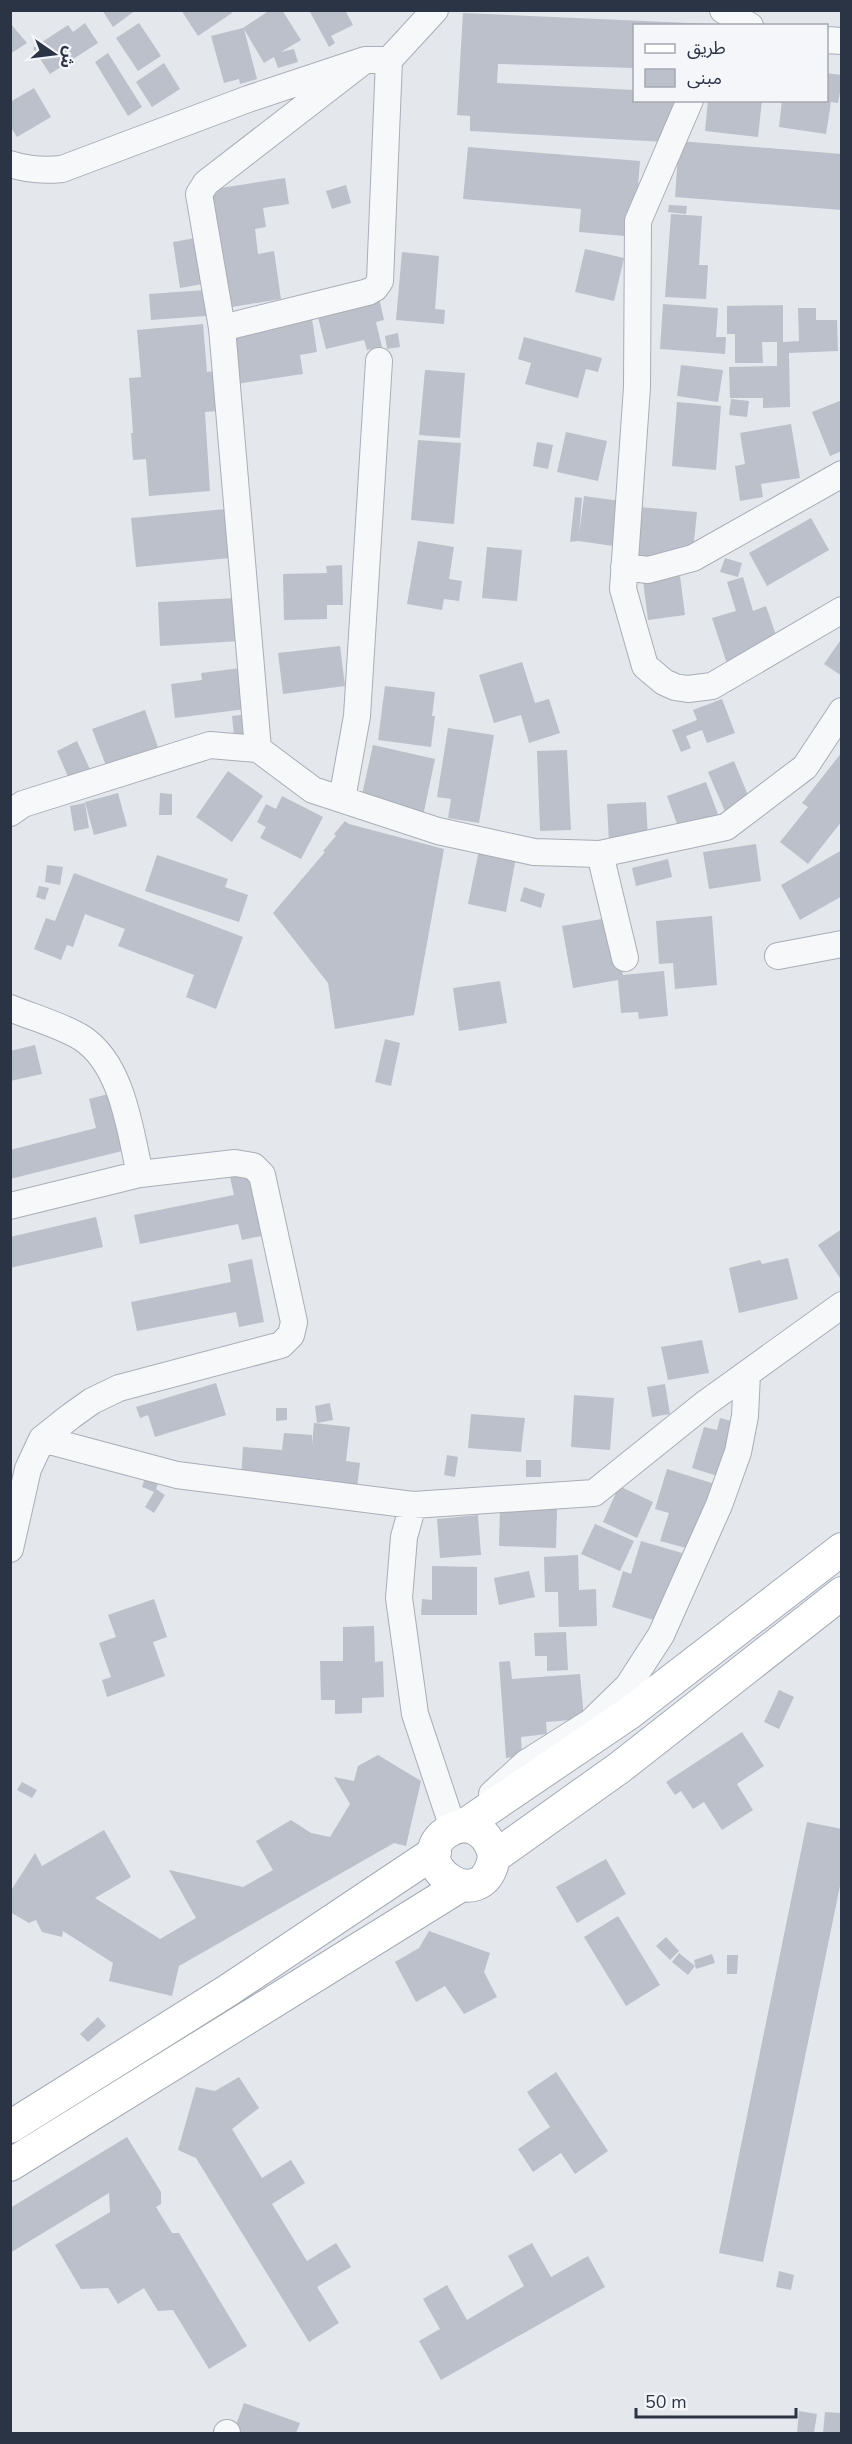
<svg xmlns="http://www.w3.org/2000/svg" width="852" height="2444" font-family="'Nunito Sans','Noto Sans Arabic',sans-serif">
<rect width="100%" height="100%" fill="#e4e7ec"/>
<!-- building -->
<path fill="#bbc0ca" d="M102 10H136L113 27Z
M181 10H230L232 13 198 36Z
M270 10H282L301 40 281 52 294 49 298 62 278 68 274 57 264 63 244 29 257 79 240 84 239 79 224 83 211 36 243 28Z
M314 10H345L353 25 331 36 335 43 329 47 310 12Z
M463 13 712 24V26H634V68L498 64 497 83 634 90V100H680L679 118H667L666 142 470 131V116L457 115Z
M10 23 27 43 10 54Z
M85 23 98 43 50 74 33 48 68 25 73 32Z
M139 23 161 56 138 71 116 38Z
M108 53 142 107 128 116 95 62Z
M164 63 180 89 152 107 136 82Z
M826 73 842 75V80L838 103 831 102 826 134 779 127 782 100H826Z
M34 88 51 117 17 137 10 126V102Z
M708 100H762L758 137 705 131Z
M679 141 842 154V210L675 197Z
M468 147 640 161 636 212H626L624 236 579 232 581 209 463 199Z
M285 178 289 204 263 208 266 227 255 229 258 254 274 251 281 299 226 308 208 190Z
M346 185 351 203 332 209 326 191Z
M669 205 687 206 686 214 668 212Z
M671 214 702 216 699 265H708L706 299 665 297Z
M201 237 208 283 180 288 173 242Z
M585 249 624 258 614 301 575 292Z
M402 252 439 256 435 309 445 310 444 324 396 320Z
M205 290 206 316 151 320 149 294Z
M379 298 384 320 376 322 382 347 367 350 364 340 326 349 317 313Z
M663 304 718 308 716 337H726L725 354 660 349Z
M783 305V342L799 341 798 308H816V320H837L838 351 789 353 790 407 763 408V398H730L729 367 777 366V342H762L763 363H735V334H727V306Z
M312 319 317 352 300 355 303 374 236 384 228 331Z
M203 324 207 372 214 371 217 411 205 412 210 491 149 496 146 459 133 460 131 433H133L129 378 141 377 137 330Z
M398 333 400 347 387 349 385 336Z
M524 337 602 358 598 372 586 369 578 398 525 384 531 363 518 359Z
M681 365 723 370 718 402 677 396Z
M425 370 465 373 460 438 419 435Z
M731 399 749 401 747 417 729 415Z
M842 400V451L830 456 812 412Z
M677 402 721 406 716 470 672 466Z
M791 424 800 478 761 484 763 497 740 501 735 466 745 464 740 433Z
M566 432 607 441 598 481 557 472Z
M418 440 461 443 454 524 411 520Z
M537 442 553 445 548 469 533 466Z
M584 496 627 502 621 547 578 541 570 542 575 497 582 498 579 535Z
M639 507 697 512 693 551 662 559 634 558Z
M226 509 230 558 136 567 131 518Z
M811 518 829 550 767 586 749 553Z
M418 541 454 547 449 579 462 581 459 601 444 599 442 610 407 604Z
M487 547 522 550 517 601 482 598Z
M725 558 742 563 738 577 720 572Z
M342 565 343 605H327V619L284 620 283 574 327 573 326 566Z
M680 576 685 615 648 620 643 581Z
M743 577 753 611 766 606 778 641 727 664 712 618 736 611 727 582Z
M236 598 239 641 160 646 158 602Z
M842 638V676L824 664Z
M340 646 345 686 283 694 278 653Z
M522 662 535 703 549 699 560 733 529 743 521 715 494 723 479 675Z
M241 668 246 709 175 718 171 684 202 680 201 673Z
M385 686 435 692 432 716H435L431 747 378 740Z
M722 699 735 733 707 743 702 730 686 736 691 748 681 752 672 730 697 720 693 710Z
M145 710 160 753 108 771 92 729Z
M249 714 252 734 234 736 232 716Z
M448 728 494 735 479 823 448 818 451 799 437 797Z
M77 741 93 776 72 786 57 751Z
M373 745 435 759 422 821 359 808Z
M567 750 571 830 540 831 537 751Z
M842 752V821L808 864 780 842 808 807 802 803Z
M734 761 752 805 727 816 708 772Z
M228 771 263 796 232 842 196 817Z
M706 782 719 817 680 832 667 796Z
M118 793 127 826 94 835 85 802Z
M160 793 172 794V815H159Z
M282 796 323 817 301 859 260 838 266 827 257 822 266 804 276 809Z
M646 802 648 840 609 842 607 804Z
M85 803 89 828 74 831 70 806Z
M345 821 349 824 444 849 414 1015 335 1029 328 983 273 913 325 852 323 851 336 836 334 834Z
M756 844 761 881 709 889 703 852Z
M479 850 516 857 506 912 468 904Z
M842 850V896L800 920 781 885Z
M157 855 228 879 225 887 248 895 239 922 145 891Z
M668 859 672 877 636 886 632 868Z
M47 865 63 867 60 885 45 882Z
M74 873 243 937 216 1009 186 997 194 975 118 946 125 929 85 914 73 947 67 945 61 960 34 949 46 918 55 921Z
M39 886 49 888 45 900 36 897Z
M524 887 545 894 541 908 520 901Z
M712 916 717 985 675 989 673 963 659 964 656 921Z
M613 917 623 975 664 971 668 1016 639 1019 638 1012 621 1013 618 980 573 988 562 926Z
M500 981 507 1023 459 1031 453 988Z
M385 1039 400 1043 391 1086 375 1082Z
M35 1045 42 1074 10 1081V1051Z
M116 1092 130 1149 10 1179V1150L96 1128 89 1099Z
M254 1172 266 1235 242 1240 238 1224 140 1244 134 1215 234 1195 230 1177Z
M96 1217 103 1247 10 1268V1237Z
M842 1229V1281L818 1245Z
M788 1258 798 1299 739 1313 729 1268 760 1260 762 1264Z
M252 1259 264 1322 239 1327 236 1312 137 1331 131 1302 231 1282 228 1264Z
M702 1340 709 1373 668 1380 661 1347Z
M216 1383 226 1415 155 1437 148 1415 140 1418 136 1407Z
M665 1384 670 1414 652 1417 647 1387Z
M574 1395 614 1398 610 1450 571 1447Z
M330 1403 333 1420 317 1423 315 1406Z
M276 1408H287V1420L276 1421Z
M471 1414 525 1418 521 1452 468 1448Z
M720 1418 739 1423 724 1478 692 1468 704 1427 717 1430Z
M314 1423 350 1427 346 1461 360 1463 357 1488 328 1485V1480L309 1478 308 1483 241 1478 243 1447 282 1450 284 1433 312 1435V1445Z
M447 1455 458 1457 455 1477 444 1475Z
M526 1460H541V1477H526Z
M667 1469 718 1485 690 1549 660 1541 669 1513 655 1509Z
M145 1478 158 1483 156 1489 165 1495 154 1513 145 1507 154 1492 142 1487Z
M619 1486 653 1502 637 1538 603 1522Z
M500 1507 557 1509 556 1548 499 1546Z
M478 1515 481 1555 440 1558 437 1519Z
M595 1524 634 1541 620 1571 581 1554Z
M641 1541 682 1553 660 1622 612 1607 623 1571 631 1574Z
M578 1555 579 1590 596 1589 597 1626 559 1627 558 1592H545L544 1557Z
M432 1566 477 1567V1615H421L422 1599 432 1600Z
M529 1571 535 1597 499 1605 494 1578Z
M154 1599 167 1637 153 1642 165 1676 107 1697 102 1680 111 1677 99 1643 116 1637 108 1615Z
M374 1626 375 1662 383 1661 384 1697 362 1698V1713L335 1714V1700H321L320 1661H343V1627Z
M566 1632 568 1670 547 1671V1656H535L534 1633Z
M510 1661 512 1679 580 1674 584 1719 546 1722 547 1734 521 1737 522 1756 506 1758 499 1662Z
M779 1690 794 1697 779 1729 764 1722Z
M742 1732 764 1766 737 1784 753 1810 722 1830 704 1802 693 1809 681 1791 675 1795 666 1782Z
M378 1755 421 1781 406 1846 394 1843 179 1966 172 1996 109 1981 113 1963 63 1931 62 1937 42 1932 36 1920 29 1923 10 1912V1892L35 1853 42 1866 104 1830 131 1877 95 1898 160 1939 196 1918 169 1870 243 1887 273 1870 256 1841 291 1820 311 1833 330 1837 350 1804 334 1777 354 1781 358 1766Z
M22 1782 37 1790 32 1798 17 1790Z
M807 1822 842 1829V1876L763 2262 719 2253Z
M606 1859 626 1894 577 1923 556 1887Z
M618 1916 660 1985 626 2006 584 1937Z
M429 1931 490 1953 484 1972 497 1997 464 2014 445 1986 416 2002 395 1962 419 1948Z
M666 1937 679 1951 670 1960 656 1946Z
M679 1953 695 1966 688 1975 672 1962Z
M712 1954 715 1963 696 1969 694 1960Z
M727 1955H738L737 1974H727Z
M98 2017 106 2026 88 2042 80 2034Z
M556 2072 608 2151 575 2174 561 2153 533 2172 518 2149 550 2127 527 2092Z
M239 2077 259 2108 232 2129 262 2178 291 2160 305 2183 272 2204 307 2261 336 2243 351 2267 317 2287 339 2323 309 2342 196 2158 178 2150 196 2087 215 2091Z
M127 2137 161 2192V2204L156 2207 172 2233H179L247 2346 209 2369 173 2310 158 2311 144 2288 118 2304 108 2288 81 2289 55 2245 110 2212 109 2193 10 2253V2208Z
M532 2243 551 2277 588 2256 605 2287 441 2380 419 2341 440 2329 423 2299 447 2285 467 2320 524 2286 508 2256Z
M779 2271 794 2275 791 2290 776 2287Z
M244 2403 300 2423 296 2433H233Z
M799 2411 817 2414 814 2433H797Z
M825 2412 842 2413V2433H823Z"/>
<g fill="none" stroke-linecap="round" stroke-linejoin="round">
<!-- minor casing -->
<g stroke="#a9aeb7" stroke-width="28">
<path id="minor" d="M723 10 750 26
M826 40 842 41
M690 100 638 221 637 387 623 589 645 666 664 682 675 687 688 689 712 686 842 610
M10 164C28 170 43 171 62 169L248 99 365 60H389L435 10
M222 328 368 292 375 288 380 281 389 60
M624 567 648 570 693 558 842 474
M258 749 222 328 199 194 206 183 365 60
M342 799 357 716 379 361
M10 813 23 804 210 745 258 749 313 790 438 831 534 852 600 854 726 827 805 767 842 711
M600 854 625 958
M778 956 842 944
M10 1008C34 1018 61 1025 82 1038 123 1065 130 1131 140 1174
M10 1206 140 1174 235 1163 253 1166 262 1175 294 1322 291 1335 281 1345 119 1388 92 1401 71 1416 42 1439 28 1469 10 1549
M42 1439 177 1475 413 1505 594 1493 706 1403 842 1305
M413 1505 404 1537 399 1598 415 1714 453 1828
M492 1794 526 1763 591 1722 628 1686 661 1635 719 1505 738 1452 745 1416 747 1374
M227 2434V2433"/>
</g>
<!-- major casing -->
<g stroke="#a3abb8" stroke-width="34">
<path id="major" d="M463 1826 628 1714 842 1549
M494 1857C491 1834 469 1817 447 1832 402 1862 483 1921 494 1857L619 1768 842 1593
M10 2127 227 1991 435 1852
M10 2165 460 1886"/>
</g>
<!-- minor -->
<use href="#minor" stroke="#f7f8fa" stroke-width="26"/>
<!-- major -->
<use href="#major" stroke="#fff" stroke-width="32"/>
</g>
<!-- border -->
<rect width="852" height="2444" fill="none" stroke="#2b3445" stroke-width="24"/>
<!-- legend -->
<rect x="633" y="24" width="195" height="78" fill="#f4f6f9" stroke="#a4a8b1" stroke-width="1.5"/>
<rect x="645" y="44" width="30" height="9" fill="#ffffff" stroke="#a4a8b1" stroke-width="1.5"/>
<text x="687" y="54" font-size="18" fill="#2b3445">طريق</text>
<rect x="645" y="69" width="30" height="18" fill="#bbc0ca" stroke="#a4a8b1" stroke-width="1.5"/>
<text x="687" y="84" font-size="18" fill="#2b3445">مبنى</text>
<!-- north arrow -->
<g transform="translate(54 54) rotate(104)" stroke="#f4f6f9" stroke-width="4.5" paint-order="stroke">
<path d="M0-4.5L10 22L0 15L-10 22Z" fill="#2b3445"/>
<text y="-9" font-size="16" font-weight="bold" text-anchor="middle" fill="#2b3445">ش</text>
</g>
<!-- scale -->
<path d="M636 2408v9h160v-9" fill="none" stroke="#2b3445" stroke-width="3"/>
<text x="645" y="2408" font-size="18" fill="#2b3445" stroke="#f4f6f9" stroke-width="4.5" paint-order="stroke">50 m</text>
</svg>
